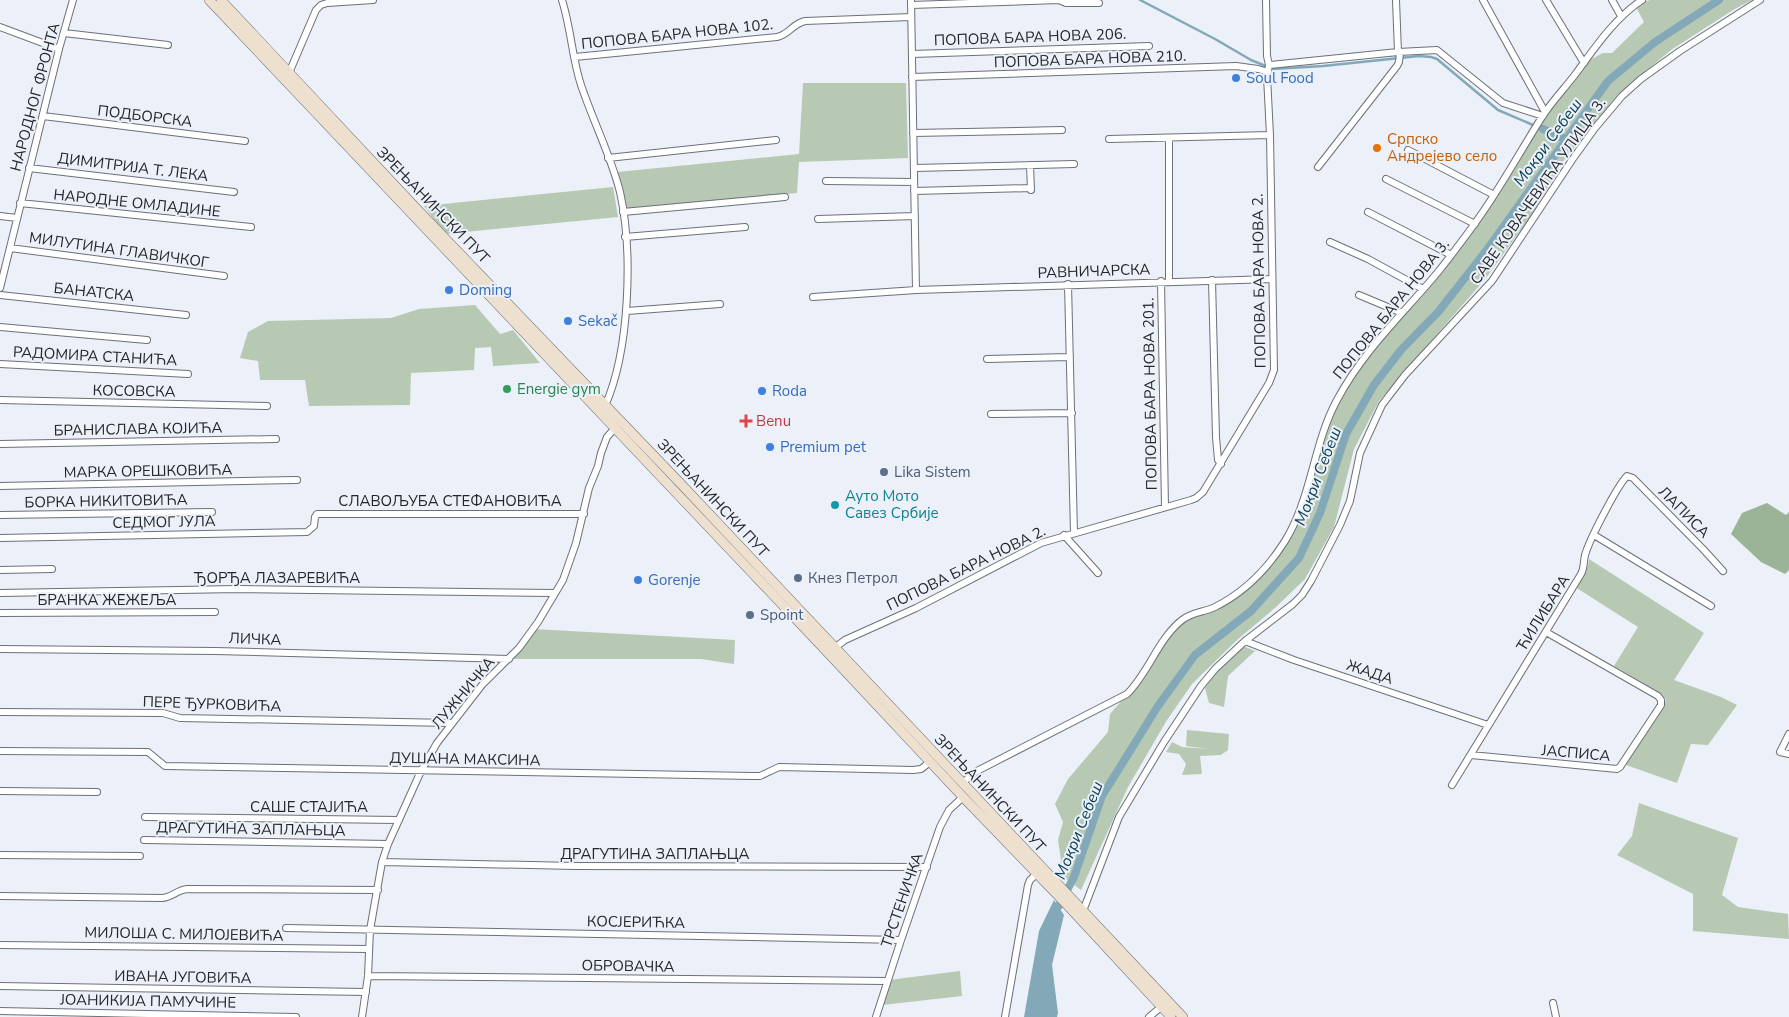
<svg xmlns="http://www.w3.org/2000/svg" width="1789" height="1017" font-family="'Nunito Sans',sans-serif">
<rect width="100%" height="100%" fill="#ebf0f9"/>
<!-- green -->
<path fill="#b7c9b3" d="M1650 0H1752L1733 10 1671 50 1619 94 1566 157 1530 217 1486 278 1379 401 1354 449 1334 527 1305 579 1276 607 1237 640 1192 684 1167 720 1128 787 1081 890 1058 873 1061 860 1058 840 1063 822 1055 804 1068 779 1108 732 1110 714 1139 681 1162 644 1182 620 1206 610 1259 576 1296 521 1324 428 1345 385 1475 224 1543 116 1584 63 1603 53H1612L1644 22 1635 5Z
M803 83H906L908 158 799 162 797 193 625 209 617 172 799 154Z
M613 187 618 217 445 234 424 206Z
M475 305 500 334 513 330 540 363 493 366 491 347 475 348 474 370 411 373 410 405 309 406 305 380H260L258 361 240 358 248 332 268 321 391 318 419 309Z
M1589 559 1704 633 1674 680 1721 697 1737 705 1708 745 1691 744 1677 783 1626 765 1661 711 1666 700 1662 694 1614 666 1638 627 1575 587 1588 566Z
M533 629 735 640 734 664 701 659H509Z
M1243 646 1255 651 1228 676 1224 707 1209 703 1205 688 1214 674Z
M1187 730 1229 734 1228 750 1221 755 1200 756 1202 774 1182 775 1186 764 1179 754 1166 752 1172 742 1182 747 1208 749 1186 746Z
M1639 803 1738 838 1722 895 1738 907 1788 914 1789 939 1693 931V894L1617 855 1632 836Z
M960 971 962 996 882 1005 889 980Z"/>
<!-- forest -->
<path fill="#9bb396" d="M1767 503 1786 515 1789 512V570L1785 574 1761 562 1731 534 1742 513Z"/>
<!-- water -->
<path fill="#83a9b9" d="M1054 900 1064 915 1052 965 1058 1013 1057 1017H1024L1039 931Z"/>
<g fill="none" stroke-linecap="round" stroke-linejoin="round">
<!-- stream -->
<path stroke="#83a9b9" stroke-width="2.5" d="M1140 0 1215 39 1251 60 1273 69 1323 66 1419 56 1431 57 1437 59 1498 110 1533 125"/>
<!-- canal -->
<path stroke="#83a9b9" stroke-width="8" d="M1543 129 1565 139
M1054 915 1074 877 1102 796 1158 706 1195 655 1251 611 1299 558 1320 513 1346 434 1374 385 1401 350 1439 311 1486 251 1608 81 1655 42 1719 0"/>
<!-- minor casing -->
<g stroke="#6c7078" stroke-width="8">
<path id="minor" d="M562 0C571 28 572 58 581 85 593 121 611 156 620 192 633 251 630 350 605 406
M911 0 916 290
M1396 0 1398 52
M1483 0 1545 112
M1546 0 1584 63
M1612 0 1621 16
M911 5 1059 0 1066 3H1099
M0 27 59 49
M64 33 168 45
M912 54 1149 46
M575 57 777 37C790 34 792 24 805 21L911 17
M1269 65 1398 52 1437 50 1503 103 1543 116
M289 73 316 10 321 5 327 3 373 0
M912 77 1236 66 1258 69 1268 72
M43 116 245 141
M913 133 1062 130
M1109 139 1270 135
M1408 150 1494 195
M608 158 776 140
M1030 165 1031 190
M1318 167 1397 66 1399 62 1400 53
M29 168 234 192
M914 168 1074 164
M1386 179 1475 224
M826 181 914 182
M914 191 1031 188
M20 203 251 227
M623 212 785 197
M1368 212 1451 255
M0 216 17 218
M818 219 915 216
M625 237 745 227
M1330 242 1368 259 1423 289
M10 248 224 276
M1212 280 1216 437 1218 460 1221 464
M1161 281 1165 507
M1169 281V138
M1068 284 1074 533
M0 288 59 49 73 0
M0 295 186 315
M1359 295 1402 313
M813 297 916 290 1272 279
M627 311 720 304
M0 327 147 340
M987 359 1070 357
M0 364 188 374
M0 400 267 406
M991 414 1072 413
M0 444 276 439
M0 486 297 480
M0 515 212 512
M1064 535 1098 573
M1594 535 1711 606
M0 538 307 532 314 526 315 517 317 514H584
M0 570 52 569
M0 593 238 589 555 593
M0 613 215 612
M1245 641 1294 660 1488 725
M0 649 215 651 509 659
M833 649 845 640 916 608 1041 543 1191 500 1196 498 1203 492 1269 383 1274 370 1270 135 1267 76 1269 65 1267 56 1266 0
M0 712 163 713 180 718 452 723
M1789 734 1780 752 1789 754
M0 751 148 752 165 766 753 776H760L779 767 913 770 921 769 930 762
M1471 755 1617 769 1620 767 1661 705V700L1658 696 1546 632
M962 783 977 771 1127 694C1149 672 1158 639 1182 620 1192 612 1205 612 1215 607 1245 592 1268 568 1285 541 1312 497 1313 444 1337 400 1363 351 1403 314 1438 272 1450 257 1462 241 1473 226 1499 191 1519 153 1542 117 1552 101 1566 87 1577 72 1596 46 1615 18 1642 0
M1452 785 1581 574C1585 567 1583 559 1586 552 1591 537 1617 486 1627 476L1633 478 1703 549 1723 571
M0 791 97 792
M145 817 399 820
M144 840 388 844
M0 855 140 856
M382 862 575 866 927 867
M0 896 162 898C171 898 177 890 187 889L378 890
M1083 911 1119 817 1164 742 1201 686 1215 669 1245 641 1293 604 1302 595 1311 581 1340 525 1350 501 1360 453 1382 405 1405 375 1492 281 1572 160 1595 128 1622 96 1641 79 1680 51 1760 0
M286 928 901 940
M0 945 369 949
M368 976 887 981
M0 986 366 992
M1553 1003 1556 1017
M0 1011 296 1017
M362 1017 368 976 370 930 382 862 388 844 421 771 437 743 482 685 519 648 538 622 563 580 576 543 589 488 598 466 601 453 607 437 615 428
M876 1017 901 940 940 827 949 810 963 797
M1005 1017 1028 885 1030 880 1039 872
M1149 1017 1161 1007"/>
</g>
<!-- secondary casing -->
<g stroke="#6c7078" stroke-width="10">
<path id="secondary" d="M209 0 829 654 963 797 1068 906 1171 1017
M221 0 416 208 682 485 1183 1017"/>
</g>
<!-- minor -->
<use href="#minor" stroke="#fff" stroke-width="6"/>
<!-- secondary -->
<use href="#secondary" stroke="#ede0ce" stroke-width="9"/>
</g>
<!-- markers -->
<g fill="#3f7fe0" stroke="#ebf0f9" stroke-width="2">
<circle cx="1236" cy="78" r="5"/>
<circle cx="449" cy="290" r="5"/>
<circle cx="568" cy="321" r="5"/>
<circle cx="762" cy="391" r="5"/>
<circle cx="770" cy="447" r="5"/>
<circle cx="638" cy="580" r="5"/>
</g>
<circle fill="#e8710a" stroke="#ebf0f9" stroke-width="2" cx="1377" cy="148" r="5"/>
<circle fill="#2e9e5b" stroke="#ebf0f9" stroke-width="2" cx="507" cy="389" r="5"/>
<path fill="#e0444e" stroke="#ebf0f9" stroke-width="2" d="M743.5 413.5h5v5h5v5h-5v5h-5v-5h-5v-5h5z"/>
<g fill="#5c6f8a" stroke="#ebf0f9" stroke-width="2">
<circle cx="884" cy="472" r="5"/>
<circle cx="798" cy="578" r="5"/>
<circle cx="750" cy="615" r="5"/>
</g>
<circle fill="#0f9aa8" stroke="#ebf0f9" stroke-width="2" cx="835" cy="505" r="5"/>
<g text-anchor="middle" stroke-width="4" stroke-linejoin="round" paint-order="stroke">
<!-- street labels -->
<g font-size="15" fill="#242629" stroke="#ebf0f9">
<text transform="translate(677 34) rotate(-6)" y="5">ПОПОВА БАРА НОВА 102.</text>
<text transform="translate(1030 37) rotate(-2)" y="5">ПОПОВА БАРА НОВА 206.</text>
<text transform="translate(1090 59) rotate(-2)" y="5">ПОПОВА БАРА НОВА 210.</text>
<text transform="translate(35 97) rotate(-75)" y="5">НАРОДНОГ ФРОНТА</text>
<text transform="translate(145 116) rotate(7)" y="5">ПОДБОРСКА</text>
<text transform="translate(133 167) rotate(7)" y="5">ДИМИТРИЈА Т. ЛЕКА</text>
<text transform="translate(1538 191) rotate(-55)" y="5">САВЕ КОВАЧЕВИЋА УЛИЦА 3.</text>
<text transform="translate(137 203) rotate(6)" y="5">НАРОДНЕ ОМЛАДИНЕ</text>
<text transform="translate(433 205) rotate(46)" y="5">ЗРЕЊАНИНСКИ ПУТ</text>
<text transform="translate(119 250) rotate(8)" y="5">МИЛУТИНА ГЛАВИЧКОГ</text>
<text transform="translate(1094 271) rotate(-2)" y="5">РАВНИЧАРСКА</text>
<text transform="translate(1259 281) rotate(-91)" y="5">ПОПОВА БАРА НОВА 2.</text>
<text transform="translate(94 292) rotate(6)" y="5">БАНАТСКА</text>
<text transform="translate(1391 309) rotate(-51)" y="5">ПОПОВА БАРА НОВА 3.</text>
<text transform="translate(95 356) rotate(3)" y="5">РАДОМИРА СТАНИЋА</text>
<text transform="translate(134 391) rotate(1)" y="5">КОСОВСКА</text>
<text transform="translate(1150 394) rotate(-91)" y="5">ПОПОВА БАРА НОВА 201.</text>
<text transform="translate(138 429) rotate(-1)" y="5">БРАНИСЛАВА КОЈИЋА</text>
<text transform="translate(148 471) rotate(-1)" y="5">МАРКА ОРЕШКОВИЋА</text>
<text transform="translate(713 498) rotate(47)" y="5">ЗРЕЊАНИНСКИ ПУТ</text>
<text transform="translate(106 501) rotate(-1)" y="5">БОРКА НИКИТОВИЋА</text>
<text x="450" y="506">СЛАВОЉУБА СТЕФАНОВИЋА</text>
<text transform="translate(1684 512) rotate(45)" y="5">ЛАПИСА</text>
<text transform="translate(164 522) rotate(-1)" y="5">СЕДМОГ ЈУЛА</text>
<text transform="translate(966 568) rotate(-26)" y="5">ПОПОВА БАРА НОВА 2.</text>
<text x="277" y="583">ЂОРЂА ЛАЗАРЕВИЋА</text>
<text x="107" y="605">БРАНКА ЖЕЖЕЉА</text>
<text transform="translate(1543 613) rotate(-58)" y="5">ЋИЛИБАРА</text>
<text transform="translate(255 639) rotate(2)" y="5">ЛИЧКА</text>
<text transform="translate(1370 672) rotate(18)" y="5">ЖАДА</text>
<text transform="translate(463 693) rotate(-50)" y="5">ЛУЖНИЧКА</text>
<text transform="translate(212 704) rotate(2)" y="5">ПЕРЕ ЂУРКОВИЋА</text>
<text transform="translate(1576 753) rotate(5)" y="5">ЈАСПИСА</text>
<text transform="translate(465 759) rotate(1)" y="5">ДУШАНА МАКСИНА</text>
<text transform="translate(990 793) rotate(47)" y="5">ЗРЕЊАНИНСКИ ПУТ</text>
<text x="309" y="812">САШЕ СТАЈИЋА</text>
<text transform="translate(251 829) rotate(1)" y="5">ДРАГУТИНА ЗАПЛАЊЦА</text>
<text x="655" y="859">ДРАГУТИНА ЗАПЛАЊЦА</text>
<text transform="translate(902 900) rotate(-71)" y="5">ТРСТЕНИЧКА</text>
<text transform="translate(636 922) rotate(1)" y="5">КОСЈЕРИЋКА</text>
<text transform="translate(184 934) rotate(1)" y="5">МИЛОША С. МИЛОЈЕВИЋА</text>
<text transform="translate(628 966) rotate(1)" y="5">ОБРОВАЧКА</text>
<text transform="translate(183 977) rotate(1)" y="5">ИВАНА ЈУГОВИЋА</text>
<text transform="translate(148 1001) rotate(1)" y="5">ЈОАНИКИЈА ПАМУЧИНЕ</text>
</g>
<!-- shop labels -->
<g font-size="15" fill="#366cbe" stroke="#ebf0f9" text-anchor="start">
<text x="1246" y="83">Soul Food</text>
<text x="459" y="295">Doming</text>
<text x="578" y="326">Sekač</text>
<text x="772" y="396">Roda</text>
<text x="780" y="452">Premium pet</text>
<text x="648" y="585">Gorenje</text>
</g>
<!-- food labels -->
<g font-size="15" fill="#c56008" stroke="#ebf0f9" text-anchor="start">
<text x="1387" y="144">Српско<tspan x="1387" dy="17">Андрејево село</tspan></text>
</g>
<!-- leisure labels -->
<g font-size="15" fill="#27864d" stroke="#ebf0f9" text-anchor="start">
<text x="517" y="394">Energie gym</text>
</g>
<!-- health labels -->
<g font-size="15" fill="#be3a42" stroke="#ebf0f9" text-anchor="start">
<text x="756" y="426">Benu</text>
</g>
<!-- service labels -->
<g font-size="15" fill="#4e5e75" stroke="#ebf0f9" text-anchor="start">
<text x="894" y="477">Lika Sistem</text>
<text x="808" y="583">Кнез Петрол</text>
<text x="760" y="620">Spoint</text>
</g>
<!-- culture labels -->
<g font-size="15" fill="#0d838f" stroke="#ebf0f9" text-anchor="start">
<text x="845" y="501">Ауто Мото<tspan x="845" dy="17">Савез Србије</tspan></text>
</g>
<!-- water labels -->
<g font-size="16" font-style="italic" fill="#0c4255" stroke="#ebf0f9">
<text transform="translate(1547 142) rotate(-54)" y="6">Мокри Себеш</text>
<text transform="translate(1317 476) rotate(-69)" y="6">Мокри Себеш</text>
<text transform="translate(1078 830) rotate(-68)" y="6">Мокри Себеш</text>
</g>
</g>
</svg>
